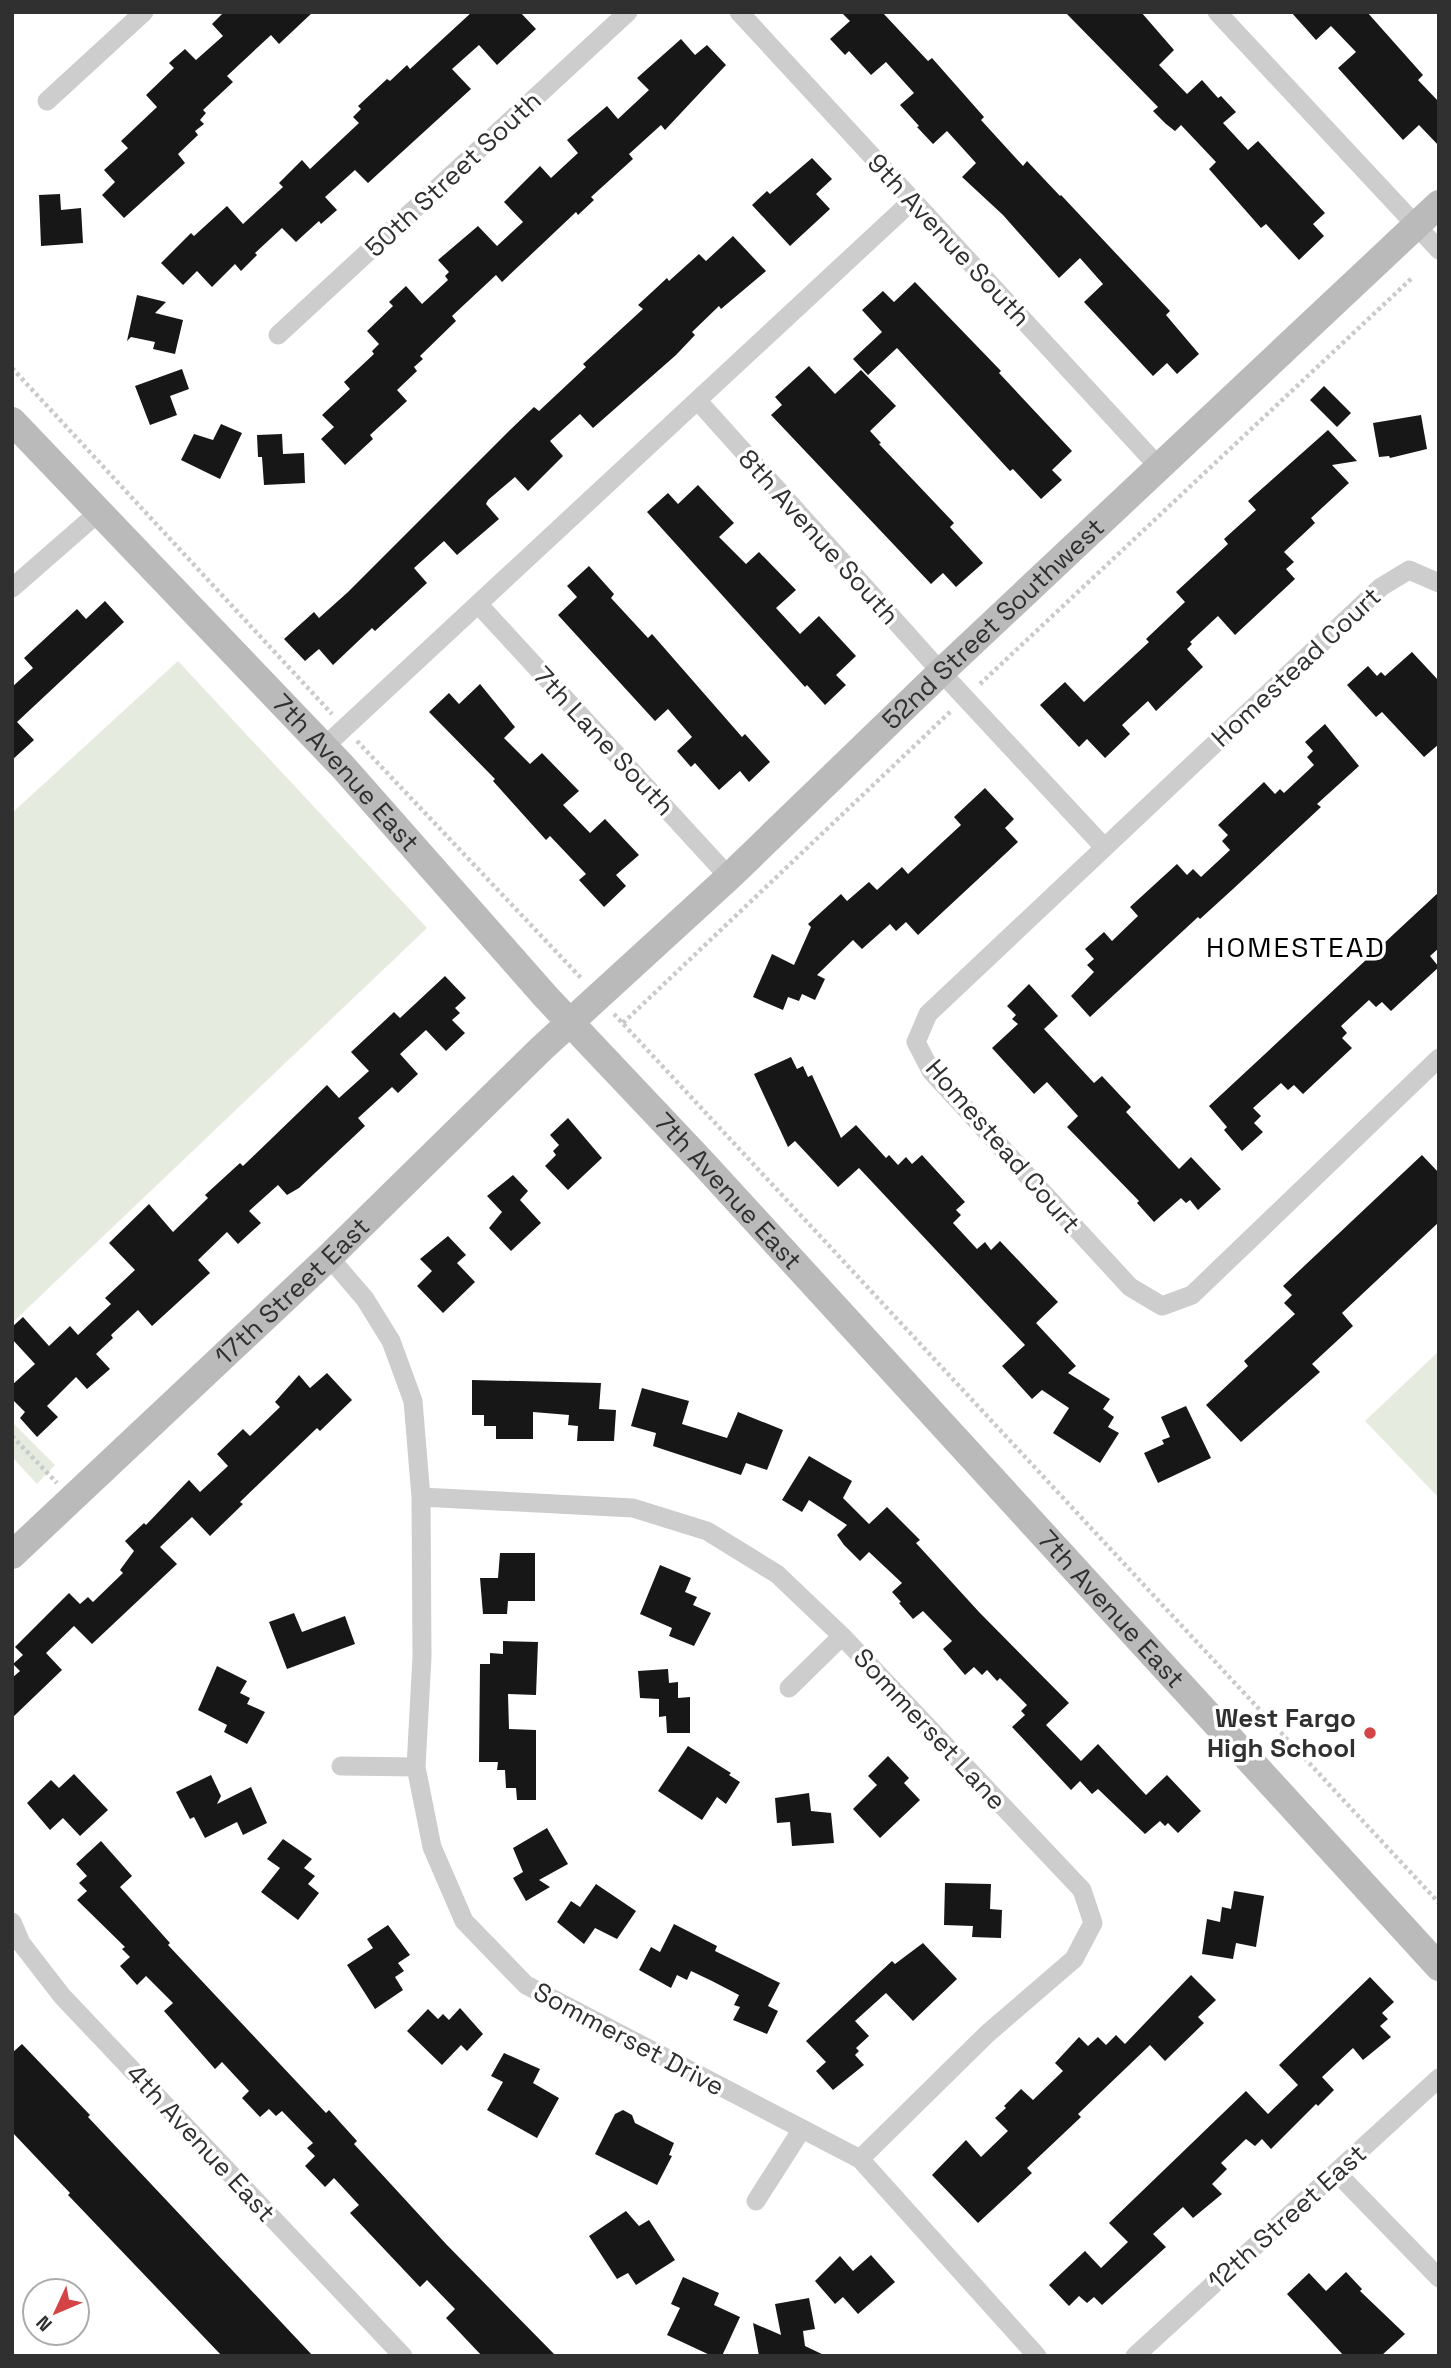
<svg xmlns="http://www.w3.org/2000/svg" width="1451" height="2368" font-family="'Space Grotesk',sans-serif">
<rect width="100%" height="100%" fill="#fff"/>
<!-- green -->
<path fill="#e5ebdf" d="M178 661 427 928 12 1323V813Z
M1439 1351V1498L1365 1421Z
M12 1422 55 1465 37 1484 12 1457Z"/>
<!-- building -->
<path fill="#171717" d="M224 12H313L279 44 271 35 227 76 233 82 203 110 206 113 200 120 204 124 195 131 198 135 178 154 185 163 124 218 102 195 115 182 104 170 128 148 121 141 157 107 146 95 174 68 169 63 185 49 196 60 223 36 212 24Z
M472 12H520L536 29 497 65 479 45 452 69 471 89 368 183 355 170 325 197 337 210 321 224 319 221 296 242 282 228 255 253 257 255 241 271 235 264 212 287 197 271 183 285 161 263 191 233 194 236 227 206 243 224 283 187 279 183 302 160 310 169 359 123 353 117 361 109 358 106 387 79 390 81 407 65 410 69Z
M841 12H882L928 61 932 58 984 117 981 120 1023 166 1027 161 1060 196 1061 195 1170 311 1166 315 1199 354 1177 374 1167 363 1153 376 1084 302 1103 284 1080 258 1059 278 1003 215 962 177 976 163 947 131 933 144 917 127 919 126 900 105 914 93 886 62 871 75 849 51 845 55 830 39 850 21Z
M1065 12H1141L1174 50 1159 65 1187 94 1202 80 1218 98 1221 96 1236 112 1223 123 1248 150 1258 141 1325 213 1313 224 1324 236 1299 260 1266 224 1261 228 1209 169 1216 162 1181 125 1175 131 1166 124 1153 111 1158 107Z
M1291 12H1367L1423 75 1418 80 1439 102V146L1419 125 1403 140 1338 68 1356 52 1331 26 1316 40Z
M681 39 695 55 707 45 726 65 665 130 661 125 629 154 633 159 591 197 594 200 578 215 576 212 502 282 496 275 452 316 456 321 420 356 423 359 414 367 417 371 397 390 407 401 370 435 373 439 345 465 321 439 334 427 322 415 350 389 344 382 374 354 372 351 379 344 367 331 393 306 389 302 406 286 422 304 448 280 445 276 449 272 438 260 478 226 497 246 523 222 504 202 540 166 551 178 578 153 567 140 607 106 618 119 649 90 637 78Z
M812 158 832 179 816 194 830 209 790 246 752 205 767 191 770 194Z
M60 194 61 210 81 208 83 243 41 246 39 195Z
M733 236 766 271 721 309 719 306 692 332 695 335 676 355 593 428 580 414 550 441 563 456 528 491 515 477 488 500 486 504 499 519 457 555 444 541 414 568 427 583 375 631 372 628 333 665 319 649 305 661 284 639 314 612 319 618 348 592 510 430 534 407 539 411 586 367 583 364 643 309 638 305 667 278 669 281 699 254 706 261Z
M915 282 1001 371 999 373 1072 451 1052 470 1062 480 1041 499 1013 469 1010 471 897 348 868 375 853 359 882 332 862 310 883 291 894 302Z
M137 295 166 302 155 313 183 320 175 354 153 349 155 342 131 337 127 341Z
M809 366 835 394 861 370 896 406 870 431 881 443 879 444 954 523 950 527 983 563 956 587 943 573 931 584 771 415 782 405 775 397Z
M182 369 189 389 170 396 177 415 150 425 135 386Z
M1324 386 1351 413 1337 427 1310 400Z
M1421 415 1427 449 1390 458 1389 456 1379 457 1373 423Z
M221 424 242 433 220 479 181 460 194 434 213 440Z
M1328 430 1357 461 1332 465 1349 483 1311 518 1315 523 1284 552 1294 562 1286 569 1295 579 1235 635 1218 616 1190 642 1192 644 1187 649 1203 667 1156 711 1148 701 1122 725 1130 734 1105 758 1087 739 1079 747 1040 705 1065 682 1084 702 1149 642 1146 639 1185 602 1176 592 1228 544 1224 539 1256 510 1248 501Z
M282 434 283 454 304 453 305 483 264 485 262 457H258L257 435Z
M698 485 734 523 719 537 746 564 759 552 796 590 776 608 800 634 819 616 856 656 836 675 846 685 825 705 807 685 805 687 647 512 668 493 678 504Z
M589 566 614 594 611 598 648 638 652 634 742 737 745 734 770 762 749 782 740 771 719 790 695 763 691 767 677 751 692 737 668 709 655 721 558 615 577 597 567 586Z
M105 601 124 622 17 722 34 740 12 760V687L33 668 24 658 77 609 86 619Z
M1412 652 1439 681V744L1424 757 1382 712 1376 717 1347 685 1368 666 1377 676 1381 672 1385 676Z
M480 684 515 727 504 738 530 764 542 753 579 791 563 805 590 833 605 819 639 855 616 875 626 886 604 907 579 880 586 874 550 836 546 840 493 781 495 779 429 712 449 693 459 704Z
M1325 724 1359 766 1317 804 1321 807 1233 889 1200 919 1198 917 1090 1017 1071 996 1094 972 1087 965 1094 959 1085 949 1104 932 1112 941 1138 916 1130 907 1177 864 1187 875 1193 869 1201 877 1230 850 1222 841 1228 835 1218 825 1264 782 1275 794 1280 789 1284 793 1314 765 1307 757 1313 751 1305 742Z
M985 788 1014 819 1005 828 1018 842 918 935 906 922 896 931 890 924 862 949 853 940 817 975 825 979 815 1000 802 994 799 1001 788 997 783 1010 753 997 772 954 794 965 811 927 808 924 841 894 847 901 869 882 877 890 902 867 908 874 961 825 954 817Z
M1439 892V948L1430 956 1439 967 1391 1011 1382 1002 1376 1007 1369 1000 1341 1026 1347 1033 1342 1038 1352 1048 1303 1094 1294 1085 1288 1090 1281 1083 1253 1108 1261 1116 1254 1123 1263 1132 1242 1151 1224 1130 1227 1127 1209 1106Z
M445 976 466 998 455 1008 460 1013 452 1020 465 1033 446 1051 426 1030 400 1054 418 1074 398 1093 392 1087 358 1118 365 1126 299 1188 287 1195 278 1185 249 1211 261 1223 238 1244 227 1232 198 1260 210 1273 152 1326 138 1310 111 1335 113 1338 96 1354 110 1369 87 1389 76 1377 47 1406 58 1417 37 1437 20 1418 25 1412 12 1399V1385L35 1364 12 1339V1327L23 1317 49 1346 70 1326 78 1335 111 1304 105 1298 135 1270 109 1243 149 1204 173 1232 208 1198 205 1195 240 1163 243 1166 327 1085 339 1098 369 1071 351 1052 394 1012 400 1018Z
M1029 984 1058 1016 1044 1029 1094 1083 1102 1076 1131 1107 1126 1112 1179 1169 1191 1157 1221 1189 1198 1210 1190 1200 1186 1203 1181 1198 1154 1222 1137 1203 1139 1201 1067 1127 1078 1116 1047 1082 1034 1094 992 1048 1018 1024 1012 1019 1016 1015 1007 1006Z
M791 1057 797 1069 803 1066 808 1077 812 1075 841 1138 856 1125 886 1158 889 1155 898 1165 906 1157 912 1164 922 1155 965 1202 956 1210 961 1215 953 1223 977 1249 985 1242 991 1250 1000 1241 1058 1302 1036 1323 1076 1366 1068 1373 1110 1399 1103 1409 1114 1417 1108 1427 1119 1433 1100 1463 1053 1433 1069 1408 1042 1390 1032 1399 1002 1366 1025 1345 859 1168 838 1187 795 1141 788 1147 754 1074Z
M568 1118 602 1158 568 1190 545 1166 556 1155 553 1151 559 1145 550 1135Z
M1422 1155 1439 1173V1222L1342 1313 1353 1326 1312 1364 1320 1372 1241 1442 1206 1405 1248 1366 1244 1361 1295 1314 1284 1303 1292 1295 1283 1286Z
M513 1175 528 1191 520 1200 541 1223 511 1251 489 1228 502 1212 487 1196Z
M448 1236 466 1255 457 1263 475 1282 443 1313 417 1286 432 1271 420 1259Z
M327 1373 352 1400 320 1431 317 1428 240 1502 243 1504 210 1536 192 1517 160 1547 177 1564 92 1644 74 1626 46 1653 62 1670 12 1718V1678L20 1671 13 1664 23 1655 15 1647 69 1593 80 1604 88 1597 93 1602 123 1573 120 1570 134 1551 125 1541 144 1523 146 1525 189 1480 200 1492 228 1466 217 1454 243 1429 250 1436 280 1407 275 1402 299 1375 310 1388Z
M472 1380 601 1383 599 1409 616 1410 614 1441H577L578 1426 568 1425 569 1415 533 1412V1439H496V1426H484V1415H472Z
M642 1388 689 1401 682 1424 727 1438 738 1412 783 1430 767 1470 746 1463 741 1475 653 1446 656 1433 631 1426Z
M1186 1406 1211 1458 1158 1483 1144 1453 1164 1444 1162 1440 1170 1437 1161 1417Z
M809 1456 852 1481 843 1498 869 1524 887 1507 920 1540 916 1543 979 1612 1069 1703 1046 1725 1081 1761 1098 1744 1146 1795 1167 1775 1201 1811 1178 1833 1168 1823 1165 1826 1160 1821 1145 1834 1098 1789 1092 1794 1080 1781 1071 1790 1012 1727 1025 1715 1021 1711 1027 1705 1000 1678 997 1681 987 1670 982 1675 974 1667 965 1675 943 1649 952 1641 923 1611 913 1619 899 1603 901 1602 892 1592 902 1583 869 1552 860 1561 844 1545 837 1535 847 1525 809 1500 802 1512 782 1500Z
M500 1553H535V1601H508L507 1614H483L480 1578H498Z
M660 1565 691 1578 685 1592 697 1597 693 1605 711 1613 694 1646 669 1636 672 1628 640 1614Z
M294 1613 302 1632 345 1616 355 1644 287 1669 269 1622Z
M503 1641 538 1642 536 1695 508 1694 509 1729 536 1730V1800H517L516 1788H506L505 1770H497L498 1762H479L480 1664H490V1653L503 1654Z
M217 1666 247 1681 240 1693 250 1698 247 1704 265 1712 247 1744 224 1732 227 1725 198 1710Z
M668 1669 669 1683 678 1682V1698L690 1697V1733H667L666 1716 659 1717V1699L640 1698 638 1671Z
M688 1746 731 1773 729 1775 740 1782 726 1804 717 1797 702 1820 658 1791Z
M888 1756 909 1778 904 1783 920 1800 880 1838 853 1809 877 1785 868 1776Z
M74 1774 108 1810 80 1836 63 1818 50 1830 27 1803 51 1780 59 1788Z
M211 1775 221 1796 217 1804 251 1787 267 1823 243 1835 237 1822 205 1838 194 1817 190 1819 176 1792Z
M809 1793 811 1811 831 1813 834 1843 792 1846 790 1822 777 1823 775 1798Z
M547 1828 568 1864 539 1880 550 1887 526 1901 513 1878 523 1872 513 1848Z
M283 1839 312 1859 304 1868 315 1876 308 1884 319 1893 298 1920 261 1892 280 1868 267 1859Z
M101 1841 132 1876 120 1887 170 1943 168 1945 326 2113 329 2110 357 2141 354 2144 446 2244 556 2356H482L446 2318 455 2309 427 2280 420 2287 350 2213 359 2205 334 2178 325 2187 305 2166 315 2156 307 2148 313 2143 282 2111 276 2116 269 2109 260 2117 242 2098 249 2091 222 2062 215 2069 164 2011 173 2003 146 1976 137 1985 120 1966 130 1957 122 1949 125 1947 77 1900 87 1891 79 1883 87 1876 76 1864Z
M945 1883 991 1884 990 1909 1002 1910 1001 1938 972 1937 973 1926 944 1925Z
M596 1884 636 1911 617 1939 595 1928 584 1944 557 1922 571 1901 580 1907Z
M1234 1891 1264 1896 1256 1947 1236 1943 1233 1959 1202 1954 1207 1919 1220 1922 1222 1907 1231 1909Z
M674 1924 717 1946 715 1951 780 1983 768 2006 778 2011 767 2034 733 2020 740 2007 734 2005 739 1995 712 1981 691 1971 687 1980 677 1975 671 1988 639 1970 651 1947 660 1952Z
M388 1925 410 1955 398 1963 404 1971 395 1977 403 1990 375 2009 347 1965 373 1948 367 1939Z
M923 1943 957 1979 913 2021 886 1993 855 2021 869 2036 856 2048 859 2051 855 2055 864 2065 833 2090 816 2071 826 2062 806 2041 892 1961 895 1964Z
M1191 1975 1216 2000 1198 2017 1204 2023 1165 2061 1150 2045 1078 2114 1081 2117 1027 2168 1032 2173 978 2223 932 2175 966 2140 981 2157 1008 2131 995 2118 1006 2108 1004 2106 1021 2089 1033 2100 1063 2071 1055 2063 1079 2037 1088 2046 1098 2037 1106 2045 1116 2035 1125 2044Z
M1370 1977 1394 2002 1382 2013 1388 2019 1380 2026 1391 2037 1363 2060 1353 2048 1322 2077 1334 2090 1318 2106 1316 2104 1271 2149 1262 2139 1255 2146 1246 2139 1221 2163 1227 2169 1212 2184 1222 2194 1193 2218 1183 2207 1153 2234 1166 2247 1102 2305 1094 2297 1087 2303 1079 2296 1069 2306 1049 2285 1085 2251 1101 2268 1128 2242 1109 2223 1246 2091 1268 2114 1298 2085 1279 2065Z
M460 2008 483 2034 467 2051 461 2045 442 2065 407 2031 428 2009 438 2019 443 2014 449 2020Z
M22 2044 90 2115 88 2117 313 2356H222L68 2195 70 2193 12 2132V2053Z
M504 2053 540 2069 533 2083 559 2098 537 2138 487 2110 503 2082 491 2076Z
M623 2110 632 2115 635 2123 674 2143 669 2155 672 2156 657 2185 595 2154 615 2114Z
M626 2211 639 2226 649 2220 675 2260 636 2285 628 2273 617 2279 589 2236Z
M871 2255 895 2282 858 2314 843 2297 835 2304 815 2281 840 2256 853 2271Z
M1346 2272 1362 2289 1360 2291 1405 2334 1381 2356H1344L1287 2294 1309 2273 1326 2291Z
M683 2277 719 2293 714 2305 740 2317 722 2356H712L667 2335 680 2308 671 2304Z
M809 2298 815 2329 803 2331 805 2346 826 2356H759L753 2323 781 2335 775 2304Z"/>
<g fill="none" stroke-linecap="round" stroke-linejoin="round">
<!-- path -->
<path stroke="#cacaca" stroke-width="4.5" stroke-dasharray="3.5 3.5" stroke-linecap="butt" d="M12 368 332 714
M980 684 1413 277
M357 741 582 979
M614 1014 1439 1903
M623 1023 951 711
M12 1436 57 1483"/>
<!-- street -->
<path stroke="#cdcdcd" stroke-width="19" d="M739 12 1159 467
M1217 12 1439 250
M47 101 144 12
M278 335 628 12
M698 401 941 672 1103 846
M1439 583 1409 570 1381 587 928 1014 916 1042 931 1071 1130 1287 1162 1306 1192 1295 1439 1058
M12 588 99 512
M479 605 729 877
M324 747 913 200
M329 1257 365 1299 391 1341 413 1401 421 1497 422 1657 416 1767 432 1847 464 1921 526 1985 860 2159 1037 2356
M421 1497 633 1508 707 1531 777 1574 842 1636 1082 1890 1093 1923 1074 1959 987 2034 860 2159
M789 1688 842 1636
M341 1766 416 1767
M12 1922 21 1943 62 1996 403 2356
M1336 2172 1439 2278
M756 2201 802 2129
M1135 2356 1439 2078"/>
<!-- secondary -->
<g stroke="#bababa" stroke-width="28">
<path id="s1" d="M12 421 343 767 546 997 703 1163 1439 1967"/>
<path id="s2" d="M12 1555 329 1257 541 1049 729 877 941 672 1439 204"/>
</g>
</g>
<!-- markers -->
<circle fill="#d44446" stroke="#fff" stroke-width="2.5" cx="1370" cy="1733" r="7"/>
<g text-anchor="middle" stroke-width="7" stroke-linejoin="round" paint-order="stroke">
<!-- street labels -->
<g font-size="26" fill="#303030" stroke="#fff">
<text transform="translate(453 174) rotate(-43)" y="9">50th Street South</text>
<text transform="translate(949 240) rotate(47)" y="9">9th Avenue South</text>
<text transform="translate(819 537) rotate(48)" y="9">8th Avenue South</text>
<text dy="9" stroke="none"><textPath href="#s2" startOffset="1353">52nd Street Southwest</textPath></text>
<text transform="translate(1296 667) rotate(-43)" y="9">Homestead Court</text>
<text transform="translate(604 741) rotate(47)" y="9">7th Lane South</text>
<text dy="9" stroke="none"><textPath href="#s1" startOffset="485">7th Avenue East</textPath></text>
<text transform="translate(1003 1146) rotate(49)" y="9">Homestead Court</text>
<text dy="9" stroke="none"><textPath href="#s1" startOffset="1052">7th Avenue East</textPath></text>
<text dy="9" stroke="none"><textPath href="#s2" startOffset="385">17th Street East</textPath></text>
<text dy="9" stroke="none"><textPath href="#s1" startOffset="1619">7th Avenue East</textPath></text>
<text transform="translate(930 1729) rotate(47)" y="9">Sommerset Lane</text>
<text transform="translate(629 2039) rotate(28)" y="9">Sommerset Drive</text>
<text transform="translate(201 2143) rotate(47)" y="9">4th Avenue East</text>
<text transform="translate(1287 2217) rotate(-42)" y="9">12th Street East</text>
</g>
<!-- poi labels -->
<g font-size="26" font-weight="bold" fill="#303030" stroke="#fff" text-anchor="end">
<text x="1356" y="1727">West Fargo<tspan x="1356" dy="30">High School</tspan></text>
</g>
<!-- neighbourhood labels -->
<g font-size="28" letter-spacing="2" fill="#000" stroke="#fff">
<text x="1296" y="957">HOMESTEAD</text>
</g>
</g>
<!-- border -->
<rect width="1451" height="2368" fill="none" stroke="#303030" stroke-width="28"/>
<!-- north arrow -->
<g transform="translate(56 2312) rotate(226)"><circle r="33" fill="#ffffff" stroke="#acacac" stroke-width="2"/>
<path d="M0-5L12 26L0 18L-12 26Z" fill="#d44446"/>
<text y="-10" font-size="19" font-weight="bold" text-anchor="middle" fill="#303030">N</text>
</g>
</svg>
